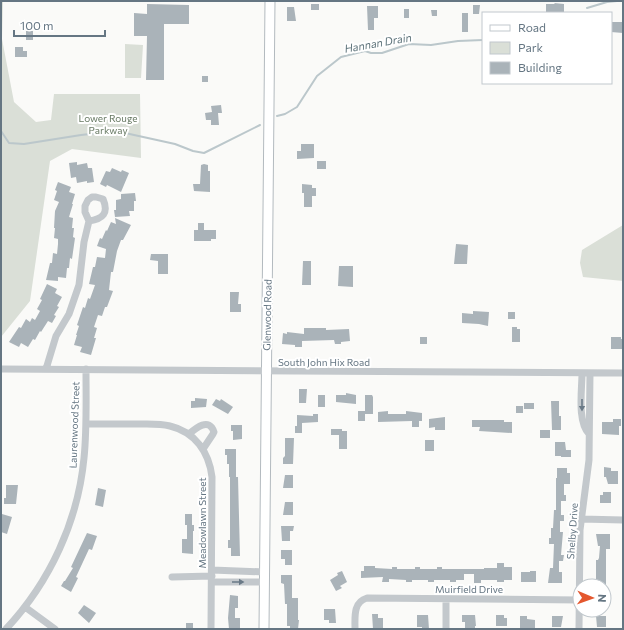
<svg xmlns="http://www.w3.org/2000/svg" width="624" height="630" font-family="Commissioner,sans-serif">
<rect width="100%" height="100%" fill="#fafaf8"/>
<!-- green -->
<path fill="#dadfd7" d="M1 1H3L2 39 14 102 36 122 51 120 54 94H140L141 158 72 149 50 161 30 301 1 337Z
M125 44 143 45 141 78H125Z
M623 225V281L583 277 580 263 582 250Z"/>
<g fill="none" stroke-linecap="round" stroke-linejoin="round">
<!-- stream -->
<path stroke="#bbc7cb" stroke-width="2" d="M622 1H623
M587 8 607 2 617 1
M580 13H581
M277 116 285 114 297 107 317 76 341 57 365 51 371 53H382L409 44 431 45 458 41 483 40
M1 131 9 143 24 144 81 135 116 131 175 144 193 151 204 153 260 125"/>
</g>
<!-- building -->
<path fill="#aab3b9" d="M554 3 564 4V13H546V4H555Z
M147 4 189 5V24H164V80H146L147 36H134V13L147 14Z
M311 4H319V10H311Z
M473 5H480L479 14H473Z
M367 6H378V18H374V30H368Z
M287 7H294L296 21H287Z
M404 9H409V18H404Z
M431 10H437V16H432Z
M462 13H468V32H462Z
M611 22H623V33L611 32Z
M26 31H33V40H26Z
M15 47H23V51H27V57H15Z
M202 76H208V82H202Z
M221 105 222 113H218L219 125H211V120H206L205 113 212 112 211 106Z
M301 144H314V158L297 159V151H301Z
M317 161H326V169H317Z
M77 162V165L87 163 88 168H92L94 182 87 183V181L77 183 76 177 71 178 69 163Z
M204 164 208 165V171H210V192L194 191 193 184H200L201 165Z
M112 168 121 172 122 170 129 173 121 192 107 185 106 187 100 184 106 171 110 172Z
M58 182 71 187 69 192 75 194 72 204H73L69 217 73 218 72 228H74L73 237 75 238 72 259 70 258 69 268H67L66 278 58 277V281L46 280 50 263H52L53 253 57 254 58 244V239L54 238 55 228H54L55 211 59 202 54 200 57 191 55 190Z
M302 184 312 185V188H316V196H312V207H304V193H302Z
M135 193 136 201H134V211H129L130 216 115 217 114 210H116V200L121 199V194Z
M115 218 131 225 123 240H121L117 251 113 272H111L109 290 113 291 107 307H105L102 316 98 315 94 327 97 328 94 338H96L91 355 80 352 82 347 74 345 77 335H76L79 326 77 325 83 307 85 308 88 298 90 299 95 285 89 284 93 267H95L97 257 105 258 106 249 97 246 100 238 102 239 106 230 107 231 111 222 116 224Z
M198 223H204V230H216V239H211V241H194V230H198Z
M456 244 468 245 467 264H454Z
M151 254H168V274H158V261L150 260Z
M303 261H311V285H302Z
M339 266H353V287L338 286Z
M47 284 57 289 55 293 62 297 57 306 59 307 54 315 56 316 52 323 48 321 41 332 40 331 35 340 33 339 28 347 21 343 19 347 9 342 19 327 21 328 26 319 30 322 32 318 35 320 40 311 37 309 42 300 40 299Z
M230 292H239L238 304H241V312H230Z
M473 311 489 312 488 326 479 324 462 323V313L473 314Z
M508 312H515V319H508Z
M512 327H517V329H520V342H512Z
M304 328H326V330L349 329 350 341 341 342V344H335L334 340 302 341V347H295V345L282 344 283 333 287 334V332L304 334Z
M420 337H427V344H420Z
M611 337H621V339H623V347H622V349H611Z
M299 389H307L306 403H299Z
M346 393 356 395V404L336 402V395H346Z
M318 395H325V407H318Z
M365 395H372L373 397V414H365Z
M195 398 207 399 206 407 191 408V401H195Z
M216 399 220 401 221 399 233 407 228 414 212 405Z
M551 401H559V416H561V430H552Z
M524 403H534V409H524Z
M516 406H523V413H516Z
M358 411H365V421H358Z
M388 411V414H406V411L422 413V421H419V427H412V421L378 422V412Z
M313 414H318V422L302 423V433H295V426H297V415L313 416Z
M445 417V430H435V427L429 428V419Z
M613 419H621V426H619V435L602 434V422H613Z
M472 420H504V422H512V433L479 431 480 427H472Z
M231 425H242V439L233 440V431H231Z
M331 429H342V431H347V449H339V435H331Z
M540 430H550V438H540Z
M285 438H294L293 464H283V458L285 456Z
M425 440H434V451H425Z
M555 442H565L566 450H571V457H561V456H555Z
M225 449H236V477H238L240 556H231V548H228V540H230V477H229V464H227V455H225Z
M604 467 611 468V471H618V484H608L606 477H604Z
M557 468H567V473H570V484H564V495H566V501H561V515H564V521H560V532H563L561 555H564L563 561H559V572H562V583H548L550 568H553L554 544H549V538H551V528H553L554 510H556V478H557Z
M285 475H293V488H283Z
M6 485H18L16 504H4V498H6Z
M98 488 106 490 103 507 95 505Z
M603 492H611V503H600V495H603Z
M285 502H293V515H283Z
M2 514 12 517 7 534 1 532Z
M185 514H192V525H194V531H193V554L182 553V539H187V525H185Z
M281 526H294L293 531H290V541H282Z
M87 533 97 536 92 550 89 549 76 577 78 578 71 592 61 586 64 581H65L73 568 71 567Z
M596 534H610V549H606V586H598V583H596V560H598L599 558 600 546H598Z
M281 550H292V565H285V559H281Z
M497 563H504V567H512V580H504V582H497V580H481V583H474V574H464V580H456V582H450V580H434V582H428V580H412V582H406V580L389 579V582H382L383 577 361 578V571H364V566H375V568L392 569V567H397V569H415V567H420V569H437V567H442V569H484V568H497Z
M342 571 347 582 340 586 342 588 336 591 330 580 338 575 337 573Z
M530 571H536V582H521V572H530Z
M281 575H292V598H298V620H299L298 629H290V626H287V604H285L284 584 281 583Z
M230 595 238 596V608H235V618H240V629H229L228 618Z
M84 605 96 613 89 623 78 613Z
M324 609H335L336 623H329V620H324Z
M372 614H378V618H383V629H373Z
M417 615H428L429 629H422V627H417Z
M462 615H475L476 626H475V629H465V622H462Z
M496 615H504V618H507V626H496Z
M520 616H527V619L535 620V629H520Z
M552 616H563L561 627H552Z
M596 616H606V627H597Z
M186 623H193V629H186Z"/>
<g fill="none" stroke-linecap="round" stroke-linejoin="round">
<!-- secondary casing -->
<g stroke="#b3babf" stroke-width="11">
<path id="secondary" d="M264 629 270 1"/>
</g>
<!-- street -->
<path stroke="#c3c8cc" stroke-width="7" d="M1 369 623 373
M46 369 56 336 69 314 79 285 84 242 89 221 85 212V206L88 200 92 197H96L103 199C109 213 103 219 89 221
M582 373C582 390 577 421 589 434
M86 424C102 424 119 424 136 424 146 424 159 423 170 426 195 432 209 452 212 477L211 629
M189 434C196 428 209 417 214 432L213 434 203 449
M581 519 623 520
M212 570 264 572
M172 577 212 576
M212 582H264
M25 607 55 629
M6 629C50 582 78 521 84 458 87 429 86 399 86 369
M355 629C355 617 353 602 367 598L579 600
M446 629V599
M579 629 580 530 589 460 590 373"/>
<!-- secondary -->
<use href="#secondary" stroke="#fff" stroke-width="9"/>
</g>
<!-- one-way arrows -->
<defs><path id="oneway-solid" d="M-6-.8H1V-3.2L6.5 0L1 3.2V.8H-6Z"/></defs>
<g fill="#6a7a87">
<use href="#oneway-solid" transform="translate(582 405) rotate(90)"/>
<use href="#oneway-solid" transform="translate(238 582)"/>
</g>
<g text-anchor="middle" stroke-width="4" stroke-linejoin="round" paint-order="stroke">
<!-- park labels -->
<g font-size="10" fill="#687a64" stroke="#fff">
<text x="108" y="122">Lower Rouge<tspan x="108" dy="12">Parkway</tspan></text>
</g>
<!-- street labels -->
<g font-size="10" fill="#657683" stroke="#fff">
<text transform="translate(267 315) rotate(-89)" y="4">Glenwood Road</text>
<text x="324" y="366">South John Hix Road</text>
<text transform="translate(74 425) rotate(-88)" y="4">Laurenwood Street</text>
<text transform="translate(202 523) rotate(-90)" y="4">Meadowlawn Street</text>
<text transform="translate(572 531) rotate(-86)" y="4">Shelby Drive</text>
<text x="469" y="593">Muirfield Drive</text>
</g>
<!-- water labels -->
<g font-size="11" font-style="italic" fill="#60757c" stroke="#fff">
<text transform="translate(378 43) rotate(-10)" y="4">Hannan Drain</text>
</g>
</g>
<!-- border -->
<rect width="624" height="630" fill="none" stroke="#657683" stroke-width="4"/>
<!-- legend -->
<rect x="482" y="12" width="130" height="72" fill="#ffffff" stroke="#c1c8cd"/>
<rect x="490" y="25" width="20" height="6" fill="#ffffff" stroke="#c1c8cd"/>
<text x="518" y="32" font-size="12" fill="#657683">Road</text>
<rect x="490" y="42" width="20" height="12" fill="#dadfd7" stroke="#c1c8cd"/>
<text x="518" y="52" font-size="12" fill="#657683">Park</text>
<rect x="490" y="62" width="20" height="12" fill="#aab3b9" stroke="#c1c8cd"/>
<text x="518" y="72" font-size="12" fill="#657683">Building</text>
<!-- north arrow -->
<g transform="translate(592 598) rotate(92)"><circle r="19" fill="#ffffff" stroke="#c1c8cd"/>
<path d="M0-3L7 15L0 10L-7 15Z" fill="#e4572e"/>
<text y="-6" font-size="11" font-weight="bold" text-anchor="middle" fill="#657683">N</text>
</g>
<!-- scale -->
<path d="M14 30v6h91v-6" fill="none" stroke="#657683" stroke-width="2"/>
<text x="20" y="30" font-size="12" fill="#657683" stroke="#ffffff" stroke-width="3" paint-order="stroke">100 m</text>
</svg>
